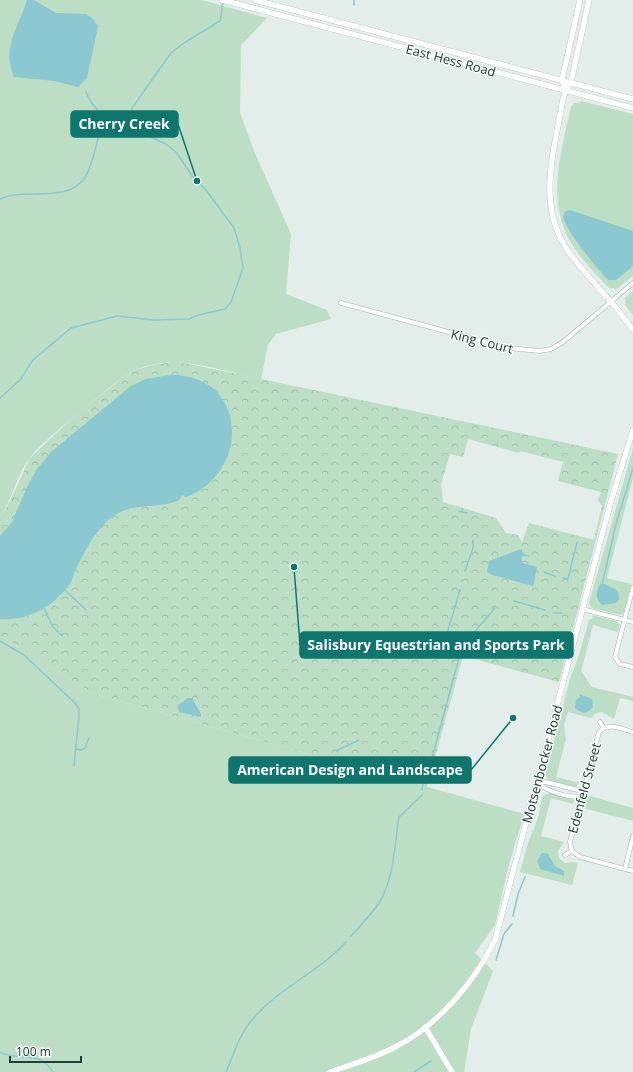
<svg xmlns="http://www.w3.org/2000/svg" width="633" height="1072" font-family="'Open Sans',sans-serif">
<defs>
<pattern id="park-crowns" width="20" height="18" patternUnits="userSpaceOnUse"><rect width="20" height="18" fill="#bcdec5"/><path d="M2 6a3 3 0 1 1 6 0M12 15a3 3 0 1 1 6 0" fill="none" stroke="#a1c0aa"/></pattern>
</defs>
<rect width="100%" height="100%" fill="#e3ede9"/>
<!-- green -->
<path fill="#bcdec5" d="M0 0H202L267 18 241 45 240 112 254 151 291 234 286 294 327 310 331 319 276 334 268 345 261 380C222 371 175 352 136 370 117 379 101 395 84 409 69 421 42 442 30 458 16 475 13 499 0 517Z
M581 101 633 114V276L615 290 614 288H609C597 275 583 261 573 246 545 203 561 153 571 107L574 103H580Z
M633 291V315L625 305 626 300 624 299Z
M633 448V478L607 578 631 584 624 612 620 615 592 608 589 603Z
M592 615 616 621 620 625 618 632 593 625 581 671 592 687 633 697V701L620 698 614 719 602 712 596 713 591 718 568 712 564 725 566 739 556 777 579 783 576 787 549 780 545 775 570 679 579 655 589 620 593 618Z
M0 635 94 694 524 814 508 868 495 925 475 953 493 971 471 1029 464 1072H0Z
M549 793 574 800 573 804 551 798 541 836 564 842 558 851 559 858 565 863 573 862 578 863 572 885 520 872 528 843 538 818 542 797Z
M586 795 633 808V821L583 808Z"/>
<!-- park -->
<path fill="url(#park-crowns)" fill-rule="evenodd" d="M173 362 190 364 618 454 559 682 463 656 427 787 94 694 0 635V517L7 507 30 458 69 421 122 378 136 370 152 365ZM468 439 519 453 520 451 563 462 558 481 601 492 598 500 602 506 594 540 529 523 522 542 518 535 506 533 496 518 443 502 441 484 450 454 463 457Z"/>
<!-- water -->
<path fill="#8bc8d2" d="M27 0H34L56 13 86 14 92 18 98 26 87 78 78 87 55 81 14 77C1 47 19 27 27 0Z
M570 210 633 231V266L616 280H608C595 265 567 234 563 216L566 211Z
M169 375C249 373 251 473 186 497L182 495C181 496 181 498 180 499 173 506 141 506 132 508 122 510 113 516 106 522 93 534 83 555 75 571 73 574 73 578 71 582 55 606 29 621 0 619V536L12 522 28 485 37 469 51 452 131 386 146 379Z
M521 549 524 554 521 558 523 563 537 567 533 586 493 575 487 572 489 561Z
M600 584H605L618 591 619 599 616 603 602 605C596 599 595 594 600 584Z
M579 694 592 699 593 707C588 714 581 714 575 708L576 700 580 697Z
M188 698H192L201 714V717L179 712 178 705Z
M542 853 548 854 555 866 564 871V876L540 869 537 861Z"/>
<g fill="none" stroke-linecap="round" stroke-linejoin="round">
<!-- stream -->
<path stroke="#8bc8d2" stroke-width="1.5" d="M354 5V0
M86 92C93 110 110 124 130 123
M0 199C11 194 22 194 33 194 83 194 87 184 98 138
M0 398 20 380 33 360 71 328 117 316 154 320 189 319 198 315 225 309 231 302 243 268 240 248 234 228 206 190 192 176 177 153 166 144 141 133 131 123 130 120 132 108 171 53 184 43 220 21C222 17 221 8 223 2
M459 511 467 513
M521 555 529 556
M465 571 473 548V540
M544 572 555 576
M563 578 568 579 577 542
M602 585 616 524 633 468
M64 589 86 610
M514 601 545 610
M44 608 53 627 62 636
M553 613H562
M0 641 24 655 75 703 79 709V717L74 766
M440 647 448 630 460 590
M76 749 81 750 85 748 89 738
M336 751 359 740
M422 790 423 784 428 773 459 658 477 629 495 608
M513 916 518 894 525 877
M351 936C360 926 371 915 379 903 395 877 394 845 399 817L422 795
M496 960 504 934 512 924
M0 1052C19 1063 38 1048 53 1072
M226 1072C234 1054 239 1035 252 1020 278 988 318 973 346 942
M414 1072 431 1061"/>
<!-- street casing -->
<g stroke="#a5b5b0" stroke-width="5">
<path id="street" d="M341 303 508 348 540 351 551 349 563 342 633 283
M633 587 615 657 620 664 633 667
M582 609 633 622
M600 722 604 728
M546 782 578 790 582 795C570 800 548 791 537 783Z
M572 851 570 842 599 732C608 722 622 729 633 732
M572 851 580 857 633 871
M565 855 572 851
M625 869 633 836"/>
</g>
<!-- secondary casing -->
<g stroke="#a1b9b0" stroke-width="6">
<path id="secondary" d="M222 0 633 108
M255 0 633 99
M589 0 571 82 566 90 563 99C554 152 535 208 571 255 590 281 615 303 633 330
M566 90 562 80 580 0
M425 1027 452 1072
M330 1072C353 1064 378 1057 399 1045 440 1023 475 981 495 940L611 501 633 430"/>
</g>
<!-- street -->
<use href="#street" stroke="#fff" stroke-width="4"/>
<!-- secondary -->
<use href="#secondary" stroke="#fff" stroke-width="5.5"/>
</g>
<g text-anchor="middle" stroke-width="3" stroke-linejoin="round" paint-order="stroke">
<!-- street labels -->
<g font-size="13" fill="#223f37" stroke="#f4f9f7">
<text transform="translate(451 60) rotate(15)" y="5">East Hess Road</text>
<text transform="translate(482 341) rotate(14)" y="5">King Court</text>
<text transform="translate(542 764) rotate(-75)" y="5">Motsenbocker Road</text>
<text transform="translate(584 788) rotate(-75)" y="5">Edenfeld Street</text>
</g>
</g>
<!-- callouts -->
<path fill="none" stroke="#0f766e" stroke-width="1.5" d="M197 181L178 124M294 567L300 645M513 718L471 770"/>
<g fill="#0f766e" stroke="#f4f9f7" stroke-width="1.5">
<circle cx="197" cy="181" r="4"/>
<circle cx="294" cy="567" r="4"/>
<circle cx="513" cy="718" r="4"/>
</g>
<g fill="#0f766e" stroke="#0f766e" stroke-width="1.5">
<rect x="71" y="111" width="107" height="26" rx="4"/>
<rect x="300" y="632" width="273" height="26" rx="4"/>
<rect x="229" y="757" width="242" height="26" rx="4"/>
</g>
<g font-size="14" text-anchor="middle" font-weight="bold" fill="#fff">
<text x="124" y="129">Cherry Creek</text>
<text x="436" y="650">Salisbury Equestrian and Sports Park</text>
<text x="350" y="775">American Design and Landscape</text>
</g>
<!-- scale -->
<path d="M10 1056v6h71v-6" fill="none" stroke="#223f37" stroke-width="2"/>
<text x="16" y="1056" font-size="12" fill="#223f37" stroke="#f4f9f7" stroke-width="3" paint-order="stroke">100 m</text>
</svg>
